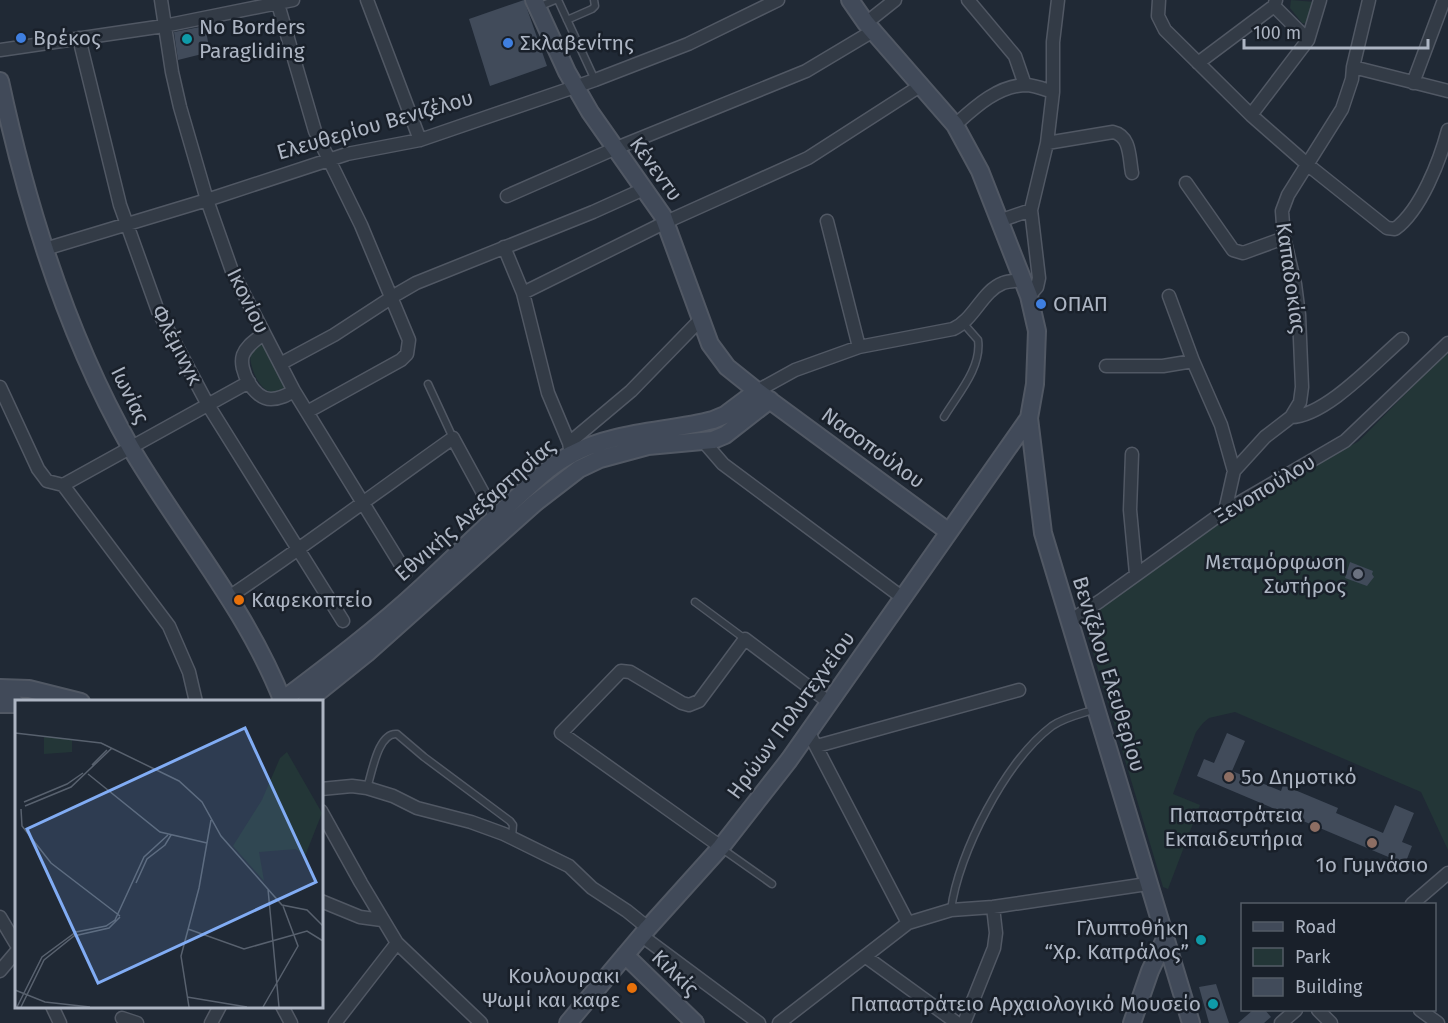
<svg xmlns="http://www.w3.org/2000/svg" width="1448" height="1023" font-family="'Fira Sans',sans-serif">
<rect width="100%" height="100%" fill="#202935"/>
<!-- green -->
<path fill="#233637" d="M1291 0 1315 2 1308 24 1302 23 1290 8Z
M262 342 286 388C265 406 249 370 250 352Z
M1448 351V850L1421 792 1235 712 1209 718 1203 723 1196 732 1173 794 1200 805 1168 889 1163 887 1084 623 1083 615 1230 516 1359 441Z"/>
<!-- building -->
<path fill="#414b5a" d="M524 0 547 66 490 86 469 19Z
M205 26 210 52 178 60 174 32Z
M1350 562 1373 571 1372 574 1374 577 1367 586 1345 578Z
M1227 733 1245 741 1232 771 1281 791 1283 785 1338 808 1336 813 1383 833 1395 805 1414 813 1402 842 1412 846 1405 864 1197 776 1204 759 1214 763Z
M1216 984 1229 1023H1209L1199 987Z
M1253 1010H1265L1271 1017 1264 1023H1238Z"/>
<g fill="none" stroke-linecap="round" stroke-linejoin="round">
<!-- lane casing -->
<g stroke="#515864" stroke-width="9">
<path id="lane" d="M558 0 595 80
M538 7 555 0
M567 20 592 9 595 6 594 0
M428 384 453 438
M944 417C957 395 982 368 978 340L964 324
M695 602 745 639
M367 788C372 773 378 732 397 734L424 757 510 821 513 825 512 837
M721 848 772 884
M951 910C958 853 1006 761 1052 726 1065 717 1081 714 1096 709"/>
</g>
<!-- street casing -->
<g stroke="#515864" stroke-width="15">
<path id="street" d="M161 0 172 72 180 107 207 200 232 271 294 391 406 573
M367 0 420 140
M968 0 1015 56 1025 85
M1159 0 1158 16 1165 30 1251 115 1308 165 1387 228 1395 229C1421 210 1440 160 1448 130
M278 4 315 131 361 225 409 340 407 354 401 360 307 412
M1274 6 1308 40
M866 23 895 0
M79 38 120 205 158 311 208 405 343 621
M0 50 164 26 293 0
M1198 63 1274 6 1276 0
M1353 67 1448 91
M1413 83 1444 0
M1251 115 1308 40 1320 0
M955 125C974 108 997 86 1025 85 1034 85 1044 89 1053 92
M1047 143 1113 132C1131 136 1129 158 1132 173
M1186 183 1233 250 1243 253 1284 238
M507 196 614 149 806 71 873 31
M827 221 859 347
M999 221 1031 210
M504 247 523 293 548 393 569 443 571 454
M45 249 207 200 347 154 420 140 595 80 688 44 778 0
M523 293 666 222 808 158 920 86
M1029 296 1037 287 1039 278 1031 210 1047 143 1053 92V42L1058 0
M1169 296 1193 361 1221 425 1234 471
M263 334C256 340 247 345 243 355 238 370 254 399 271 399 280 399 287 395 294 391
M280 364 334 335 397 294 416 283 593 212 644 189
M1106 366H1163L1193 361
M0 387 38 469 47 481 63 485
M757 391 795 370 859 347 953 329C974 320 982 291 1003 283 1009 281 1017 281 1023 280
M1291 417C1326 416 1375 362 1402 339
M704 442 723 464 903 598
M569 443 631 391 700 320
M1132 454 1130 510 1136 574
M63 485 169 626 189 672 196 702
M63 485 249 382
M1225 511 1234 471 1265 437 1291 417 1300 402 1302 387 1299 315 1295 284 1284 238 1282 211 1288 195 1342 109 1352 79 1353 67 1369 0
M229 597C305 546 378 491 453 438L496 517
M1070 621 1100 601 1225 511 1345 441 1448 343
M809 733 908 923
M817 746 1019 690
M321 789 352 786 367 788 393 796 417 808 471 822 504 834 569 866 592 888 627 911 648 928
M321 811 361 883 397 943 481 1023
M721 847 561 733 621 671 630 672 682 703 689 705 699 701 745 639 830 703
M321 901 360 917 382 920
M1412 904 1448 873
M0 917 16 944
M642 936 759 1023
M866 957 957 1023
M0 971 16 952
M52 1006 60 1023
M282 1006 291 1023
M1318 1010 1331 1023
M1420 1010 1438 1023
M122 1018 137 1023
M211 1023 220 1006
M335 1023 397 943
M779 1023 908 923 951 910 993 907 1147 884
M964 1023 994 948 996 933 993 907
M1281 1023 1296 1010"/>
</g>
<!-- secondary casing -->
<g stroke="#515864" stroke-width="20">
<path id="secondary" d="M534 0 567 72 590 112 663 216 710 344 727 367 757 391 949 532
M850 0 866 23 955 125 980 171 1029 296 1037 331 1035 384 1029 418 1043 533 1191 1023
M0 81C27 207 67 336 131 448 181 533 247 609 283 702
M0 688 29 689 81 702
M280 702C329 665 378 628 422 587 453 558 484 528 515 499 533 483 550 465 572 454 615 431 667 432 713 420L725 415 757 391
M306 702 367 653 535 503 579 469 600 459 648 446 713 440 725 435 770 400
M0 704H16
M625 955 695 1023
M568 1023 648 928 721 847 789 760 1029 418
M1132 1023 1150 971 1165 939"/>
</g>
<!-- lane -->
<use href="#lane" stroke="#333b46" stroke-width="6"/>
<!-- street -->
<use href="#street" stroke="#333b46" stroke-width="12"/>
<!-- secondary -->
<use href="#secondary" stroke="#414a59" stroke-width="16"/>
</g>
<!-- markers -->
<g fill="#3f7fe0" stroke="#19202a" stroke-width="2">
<circle cx="21" cy="38" r="6"/>
<circle cx="508" cy="43" r="6"/>
<circle cx="1041" cy="304" r="6"/>
</g>
<g fill="#0f9aa8" stroke="#19202a" stroke-width="2">
<circle cx="187" cy="39" r="6"/>
<circle cx="1201" cy="940" r="6"/>
<circle cx="1213" cy="1004" r="6"/>
</g>
<circle fill="#6b7280" stroke="#19202a" stroke-width="2" cx="1358" cy="574" r="6"/>
<g fill="#e8710a" stroke="#19202a" stroke-width="2">
<circle cx="239" cy="600" r="6"/>
<circle cx="632" cy="988" r="6"/>
</g>
<g fill="#8d6e63" stroke="#19202a" stroke-width="2">
<circle cx="1229" cy="777" r="6"/>
<circle cx="1315" cy="827" r="6"/>
<circle cx="1372" cy="843" r="6"/>
</g>
<g text-anchor="middle" stroke-width="5" stroke-linejoin="round" paint-order="stroke">
<!-- poi labels -->
<g font-size="21" fill="#adb5c3" stroke="#19202a" text-anchor="start">
<text x="199" y="34">No Borders<tspan x="199" dy="24">Paragliding</tspan></text>
<text x="33" y="45">Βρέκος</text>
<text x="520" y="50">Σκλαβενίτης</text>
<text x="1053" y="311">ΟΠΑΠ</text>
<text x="1346" y="569" text-anchor="end">Μεταμόρφωση<tspan x="1346" dy="24">Σωτήρος</tspan></text>
<text x="251" y="607">Καφεκοπτείο</text>
<text x="1241" y="784">5ο Δημοτικό</text>
<text x="1303" y="822" text-anchor="end">Παπαστράτεια<tspan x="1303" dy="24">Εκπαιδευτήρια</tspan></text>
<text x="1372" y="872" text-anchor="middle">1ο Γυμνάσιο</text>
<text x="1189" y="935" text-anchor="end">Γλυπτοθήκη<tspan x="1189" dy="24">“Χρ. Καπράλος”</tspan></text>
<text x="620" y="983" text-anchor="end">Κουλουρακι<tspan x="620" dy="24">Ψωμί και καφε</tspan></text>
<text x="1201" y="1011" text-anchor="end">Παπαστράτειο Αρχαιολογικό Μουσείο</text>
</g>
<!-- street labels -->
<g font-size="21" fill="#adb5c3" stroke="#19202a">
<text transform="translate(375 125) rotate(-16)" y="7">Ελευθερίου Βενιζέλου</text>
<text transform="translate(656 169) rotate(54)" y="7">Κένεντυ</text>
<text transform="translate(1291 278) rotate(82)" y="7">Καπαδοκίας</text>
<text transform="translate(248 301) rotate(64)" y="7">Ικονίου</text>
<text transform="translate(177 345) rotate(63)" y="7">Φλέμινγκ</text>
<text transform="translate(130 395) rotate(64)" y="7">Ιωνίας</text>
<text transform="translate(873 448) rotate(36)" y="7">Νασοπούλου</text>
<text transform="translate(1265 489) rotate(-31)" y="7">Ξενοπούλου</text>
<text transform="translate(475 510) rotate(-41)" y="7">Εθνικής Ανεξαρτησίας</text>
<text transform="translate(1109 674) rotate(73)" y="7">Βενιζέλου Ελευθερίου</text>
<text transform="translate(791 715) rotate(-54)" y="7">Ηρώων Πολυτεχνείου</text>
<text transform="translate(675 973) rotate(44)" y="7">Κιλκίς</text>
</g>
</g>
<!-- overview -->
<g transform="translate(15 700)">
<rect width="308" height="308" fill="#202935"/>
<path d="M29 36 57 39V52L29 54ZM272 52 307 113 290 156 281 149 244 152 249 181 218 146 247 100 265 58Z" fill="#233637"/>
<path fill="none" stroke="#58616e" stroke-width="1.5" d="M0 33 86 43 164 81 187 102 206 136 267 205 292 210 308 226M77 65 92 50M73 74 145 132 192 143M9 102 52 84 68 73M10 106 56 87 97 48M6 109 7 126 36 163 105 216M121 183 132 159 150 145 156 135M253 189 264 307M173 229 229 249 292 231 308 241M0 290 30 302 75 307M172 297 232 307M2 307 27 257 61 232 91 226 100 220 129 157 153 135M6 307 29 260 59 236 94 228 105 217M174 307 166 256 184 188 196 120M248 307 283 246 268 206"/>
<path fill="#81acf4" fill-opacity="0.15" stroke="#81acf4" stroke-width="3" d="M230 28 301 182 83 283 12 129Z"/>
<rect width="308" height="308" fill="none" stroke="#adb5c3" stroke-width="3"/>
</g>
<!-- legend -->
<rect x="1241" y="903" width="195" height="108" fill="#19202a" stroke="#545c67" stroke-width="1.5"/>
<rect x="1253" y="922" width="30" height="9" fill="#414a59" stroke="#545c67" stroke-width="1.5"/>
<text x="1295" y="933" font-size="18" fill="#adb5c3">Road</text>
<rect x="1253" y="948" width="30" height="18" fill="#233637" stroke="#545c67" stroke-width="1.5"/>
<text x="1295" y="963" font-size="18" fill="#adb5c3">Park</text>
<rect x="1253" y="978" width="30" height="18" fill="#414b5a" stroke="#545c67" stroke-width="1.5"/>
<text x="1295" y="993" font-size="18" fill="#adb5c3">Building</text>
<!-- scale -->
<path d="M1244 39v9h184v-9" fill="none" stroke="#adb5c3" stroke-width="3"/>
<text x="1253" y="39" font-size="18" fill="#adb5c3" stroke="#19202a" stroke-width="4.5" paint-order="stroke">100 m</text>
</svg>
